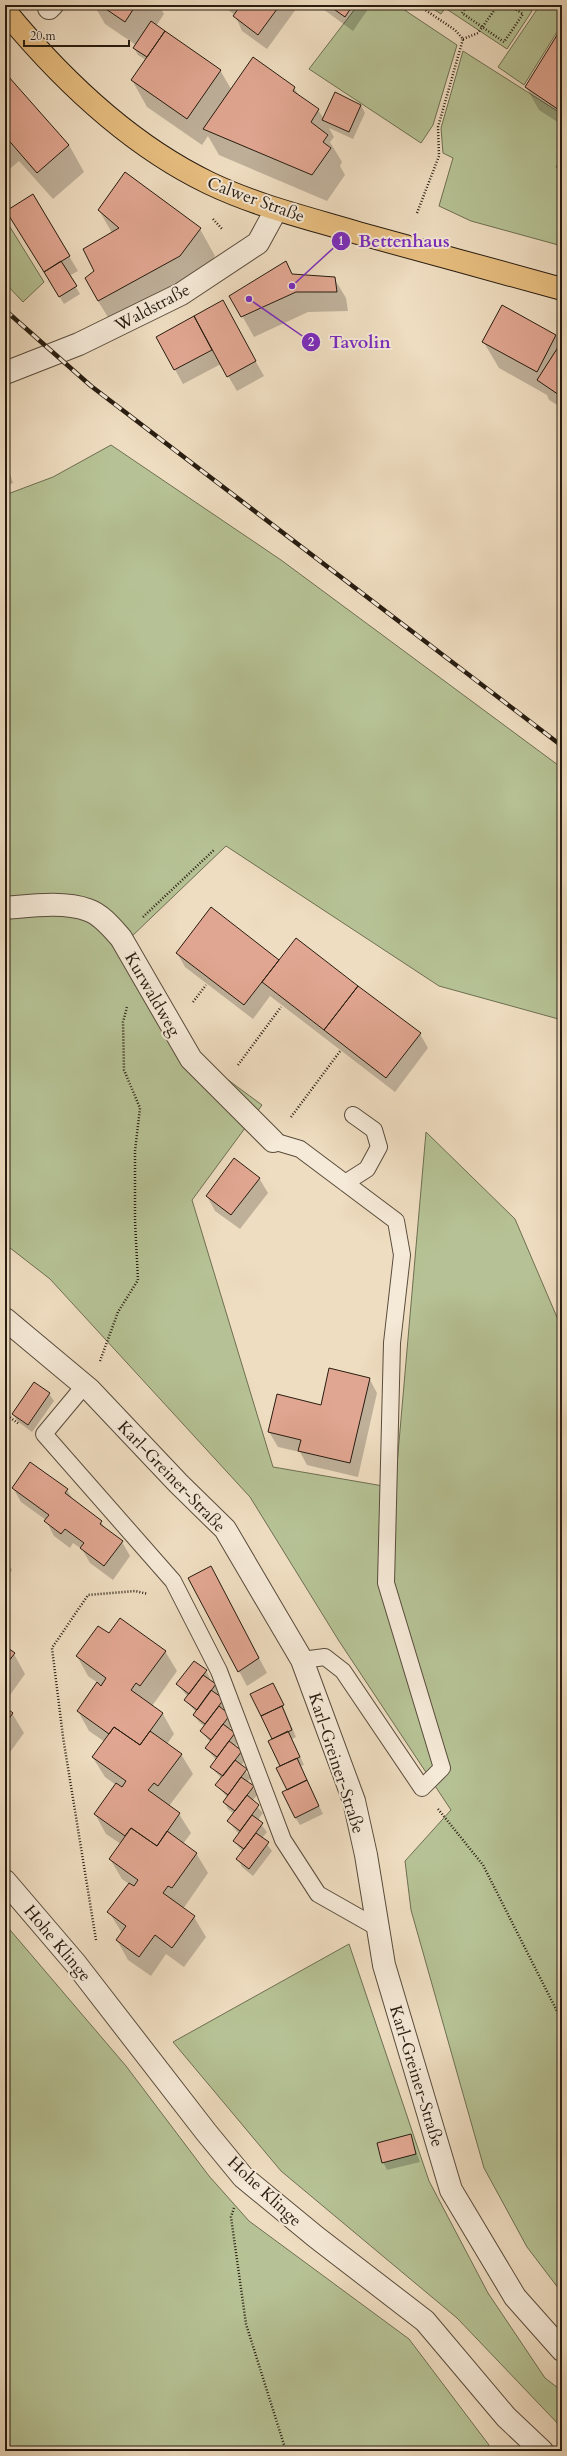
<svg xmlns="http://www.w3.org/2000/svg" width="567" height="2456" font-family="Cardo,serif">
<rect width="100%" height="100%" fill="#efddc1"/>
<filter id="stains"><feTurbulence type="fractalNoise" baseFrequency=".005" numOctaves="4"/><feColorMatrix values="0 0 0 0 .2 0 0 0 0 .09 0 0 0 0 .02 0 0 0 .5 -.17"/></filter>
<radialGradient id="worn" r=".72"><stop offset=".6" stop-color="#630" stop-opacity="0"/><stop offset="1" stop-color="#630" stop-opacity=".3"/></radialGradient>
<!-- green -->
<path fill="#b6c295" stroke="#6e6f52" d="M358 5H397L457 45 433 125 421 143 309 69Z
M427 5H522L532 11 507 49 445 8 441 14Z
M540 5H562V24L524 85 498 67Z
M463 51 562 114V158L556 167 562 171V246L471 221 439 206 453 158 443 153 441 128Z
M5 219 44 282 23 302 5 283Z
M111 445 281 560 562 768V1020L439 986 226 846 129 939 201 1060 262 1105 192 1200 273 1467 395 1488 426 1132 515 1219 562 1329V2293L527 2247 484 2168 411 1910 405 1861 451 1810 339 1641 250 1497 50 1279 5 1244V495L53 477Z
M5 1924 126 2066 209 2176 249 2221 409 2339 489 2445 485 2451H5Z
M349 1944 429 2181 488 2293 545 2378 562 2391V2428L457 2318 281 2171 173 2042Z"/>
<!-- shadow -->
<path fill="#0003" d="M94 5H159L164 14 156 26 220 70 231 89 294 88 300 97 318 110 324 119 361 105 365 113 353 139 329 128 334 137 330 142 342 162 340 166 345 175 327 201 219 155 208 136 202 145 147 107 132 80 146 60 138 55 134 48 136 45 105 24Z
M197 5H207L204 10Z
M221 5H299L267 49 242 31 235 15Z
M321 5H371L353 31 323 9Z
M562 29V125L539 110 526 87Z
M5 79 69 145 84 172 53 199 19 161 5 173Z
M99 210 200 229 215 256 196 282 114 327 98 301 95 272 112 233Z
M16 225 69 256 78 271 69 276 80 294 64 304Z
M285 263 293 275 334 278 346 298 348 311 308 312 254 337 231 296Z
M222 302 264 376 237 391 221 364 183 384 157 337Z
M502 307 556 336 561 345 562 343V408L549 400 547 395 499 368 483 341Z
M5 459 13 483 5 486Z
M211 908 280 961 420 1034 428 1048 395 1092 270 996 253 1019 185 967 177 953Z
M259 1178 268 1193 240 1229 215 1211 207 1196Z
M369 1378 377 1393 358 1477 307 1465 300 1452 278 1447 269 1432 322 1406Z
M49 1394 54 1401 32 1432 17 1421 13 1414Z
M31 1463 67 1490 74 1501 101 1522 107 1531 122 1542 130 1556 113 1580 90 1563 82 1549 73 1543 70 1548 54 1536 46 1520 21 1502 13 1488Z
M5 1558 12 1570 5 1579Z
M219 1582 267 1673 247 1686 239 1671Z
M5 1628 8 1633 5 1637Z
M109 1635 165 1651 177 1671 152 1706 163 1714 174 1734 167 1744 181 1754 193 1774 169 1806 179 1814 191 1833 183 1844 196 1853 208 1873 183 1909 194 1917 206 1937 184 1967 166 1954 151 1976 128 1960 117 1940 122 1933 109 1912 129 1884 122 1879 110 1859 121 1844 106 1834 95 1814 116 1785 105 1777 93 1758 105 1742 89 1731 78 1711 98 1683 88 1676 77 1656Z
M5 1647 14 1654 25 1674 5 1702Z
M206 1671 210 1678 209 1680 215 1685 219 1693 217 1696 227 1708 224 1712 234 1724 229 1729 239 1741 235 1747 246 1759 241 1766 251 1778 247 1782 258 1794 252 1801 263 1813 258 1820 267 1832 262 1838 272 1851 253 1876 242 1867 238 1859 243 1852 234 1841 239 1834 228 1821 234 1814 228 1809 224 1802 227 1797 217 1785 222 1779 211 1767 216 1760 206 1748 210 1742 201 1731 204 1726 199 1722 194 1715 196 1712 185 1700 188 1697 177 1684Z
M277 1692 296 1737 292 1739 304 1765 300 1766 323 1814 300 1825 295 1817 281 1767 269 1741 273 1740 251 1694Z
M5 1708 12 1713 24 1733 5 1759Z
M410 2135 420 2162 387 2170 383 2162Z"/>
<!-- building -->
<path fill="#e1a691" stroke="#271c10" d="M100 5H136L125 22Z
M231 5H280L258 35 233 16 238 9Z
M328 5H353L345 17Z
M151 21 165 31 147 57 133 48Z
M562 27V112L525 87Z
M165 31 221 70 187 119 131 80Z
M253 57 295 87 293 91 319 109 311 122 328 135 323 142 331 148 312 175 203 129Z
M8 76 69 145 37 173 5 136V79Z
M335 92 361 105 349 132 322 120Z
M125 172 201 228 180 256 98 301 85 278 94 271 83 249 119 228 98 210Z
M33 194 70 256 44 272 6 211Z
M61 261 77 286 59 297 44 272Z
M286 261 292 274 335 277 337 292H296L241 317 229 296Z
M223 300 256 361 227 377 194 316Z
M502 305 556 335 537 372 482 342Z
M194 316 212 350 174 370 156 337Z
M562 341V397L537 380Z
M211 907 279 960 244 1005 176 953Z
M296 938 358 986 324 1030 262 982Z
M358 986 421 1033 386 1078 324 1030Z
M234 1158 260 1178 231 1215 206 1196Z
M329 1368 370 1378 350 1463 298 1451 301 1440 268 1432 277 1394 321 1405Z
M34 1382 50 1393 28 1425 12 1414Z
M30 1462 68 1489 65 1493 102 1521 100 1524 123 1541 104 1566 80 1548 84 1543 65 1529 61 1534 44 1521 49 1515 12 1488Z
M211 1566 259 1658 238 1672 188 1578Z
M120 1618 166 1651 140 1686 136 1683 131 1690 163 1713 140 1745 114 1727 109 1734 77 1711 97 1682 101 1686 106 1678 76 1656 98 1626 109 1633Z
M5 1646 15 1653 5 1666Z
M194 1661 207 1670 189 1694 176 1684Z
M203 1675 216 1684 197 1710 184 1700Z
M273 1683 284 1705 261 1716 250 1694Z
M211 1690 224 1699 205 1724 193 1715Z
M219 1706 230 1715 211 1740 200 1731Z
M282 1706 292 1730 272 1739 261 1716Z
M5 1707 13 1713 5 1724Z
M223 1724 235 1733 217 1757 205 1748Z
M114 1727 140 1745 150 1731 182 1754 158 1786 154 1783 148 1790 180 1813 157 1846 131 1828 125 1836 94 1814 116 1783 122 1787 126 1781 92 1757Z
M288 1731 300 1757 280 1766 268 1741Z
M229 1741 242 1751 223 1776 210 1767Z
M297 1758 307 1780 287 1790 276 1768Z
M235 1760 247 1769 228 1795 215 1785Z
M241 1777 254 1786 235 1811 223 1802Z
M307 1780 319 1806 295 1818 282 1792Z
M247 1795 259 1805 240 1831 227 1821Z
M252 1815 263 1823 244 1849 233 1841Z
M131 1828 157 1846 167 1831 197 1853 172 1888 168 1886 163 1893 195 1916 172 1948 155 1935 139 1957 116 1940 126 1926 107 1912 129 1883 134 1886 138 1880 109 1859Z
M256 1833 269 1842 249 1869 236 1859Z
M411 2134 416 2154 382 2163 377 2143Z"/>
<g fill="none" stroke-linecap="round" stroke-linejoin="round">
<!-- service casing -->
<g stroke="#594c3c" stroke-width="18">
<path id="service" d="M273 1141 300 1149 396 1221 402 1255 392 1343 386 1583 442 1768 422 1788 343 1671 325 1657 302 1660
M345 1183 367 1169 379 1147 374 1130 353 1115
M84 1386 44 1434 173 1581 219 1671 283 1840 318 1894 378 1928"/>
</g>
<!-- minor casing -->
<g stroke="#594c3c" stroke-width="24">
<path id="minor" d="M49 8 52 5
M5 373 79 344 181 294 258 243 276 210
M5 908C30 906 64 901 88 910 101 914 113 929 121 938L191 1059 273 1141
M5 1319 90 1390 178 1483 225 1529 302 1660 354 1801 366 1855 384 1965 451 2190 515 2297 562 2350
M5 1881 76 1964 206 2132 243 2177 316 2237 425 2321 506 2417 542 2451"/>
</g>
<!-- primary casing -->
<g stroke="#271c10" stroke-width="24">
<path id="primary" d="M5 11C61 79 128 144 209 183 257 206 308 218 358 233 426 252 494 270 562 289"/>
</g>
<!-- path -->
<path stroke="#271c10" stroke-width="2.5" stroke-dasharray="1 2" stroke-linecap="butt" d="M468 5 462 13 504 42 523 14 509 5
M463 39 478 33 498 5
M417 213 439 156 438 127 463 39 455 30 418 5
M213 219 223 230
M143 917 215 849
M193 1002 206 985
M238 1065 281 1007
M291 1117 341 1050
M100 1361 118 1312 138 1280 135 1221V1151L140 1108 124 1070 123 1022 127 1007
M5 1414 19 1424
M438 1809 483 1865 562 2021
M96 1940 63 1737 52 1648 88 1595 135 1591 148 1594
M234 2208 231 2217 246 2324 286 2451"/>
<!-- service -->
<use href="#service" stroke="#f5e9d7" stroke-width="16"/>
<!-- minor -->
<use href="#minor" stroke="#f5e9d7" stroke-width="22"/>
<!-- primary -->
<use href="#primary" stroke="#e8be80" stroke-width="22"/>
<!-- rail casing -->
<g stroke="#271c10" stroke-width="4.5">
<path id="rail" d="M5 310 91 386 562 746"/>
</g>
<!-- rail -->
<use href="#rail" stroke="#f5e9d7" stroke-width="3" stroke-dasharray="9" stroke-linecap="butt"/>
</g>
<g text-anchor="middle" stroke-width="4" stroke-linejoin="round" paint-order="stroke">
<!-- street labels -->
<g font-size="17" fill="#271c10" stroke="#f5e9d7">
<text transform="translate(256 199) rotate(20)" y="6">Calwer Straße</text>
<text transform="translate(152 307) rotate(-28)" y="6">Waldstraße</text>
<text transform="translate(153 994) rotate(60)" y="6">Kurwaldweg</text>
<text transform="translate(172 1476) rotate(46)" y="6">Karl-Greiner-Straße</text>
<text transform="translate(337 1763) rotate(72)" y="6">Karl-Greiner-Straße</text>
<text transform="translate(58 1943) rotate(50)" y="6">Hohe Klinge</text>
<text transform="translate(417 2076) rotate(73)" y="6">Karl-Greiner-Straße</text>
<text transform="translate(265 2191) rotate(43)" y="6">Hohe Klinge</text>
</g>
</g>
<!-- callouts -->
<path fill="none" stroke="#7b2cbf" stroke-width="1.5" d="M292 286L341 241M249 299L311 342"/>
<g fill="#7b2cbf" stroke="#f5e9d7" stroke-width="1.5">
<circle cx="292" cy="286" r="4"/>
<circle cx="249" cy="299" r="4"/>
<circle cx="341" cy="241" r="10"/>
<circle cx="311" cy="342" r="10"/>
</g>
<g font-size="12" text-anchor="middle" font-weight="bold" fill="#fff">
<text x="341" y="245">1</text>
<text x="311" y="346">2</text>
</g>
<g font-size="18" text-anchor="middle" font-weight="bold" fill="#7b2cbf" stroke="#f5e9d7" stroke-width="4" stroke-linejoin="round" paint-order="stroke">
<text x="404" y="247">Bettenhaus</text>
<text x="360" y="348">Tavolin</text>
</g>
<!-- margin -->
<rect width="567" height="2456" fill="none" stroke="#efddc1" stroke-width="20"/>
<rect x="6" y="6" width="555" height="2444" fill="none" stroke="#271c10" stroke-width="2"/>
<rect x="10" y="10" width="547" height="2436" fill="none" stroke="#271c10"/>
<!-- scale -->
<path d="M24 40v6h105v-6" fill="none" stroke="#271c10" stroke-width="2"/>
<text x="30" y="40" font-size="12" fill="#271c10" stroke="#f5e9d7" stroke-width="3" paint-order="stroke">20 m</text>
<rect width="100%" height="100%" filter="url(#stains)"/>
<rect width="100%" height="100%" fill="url(#worn)"/>
</svg>
